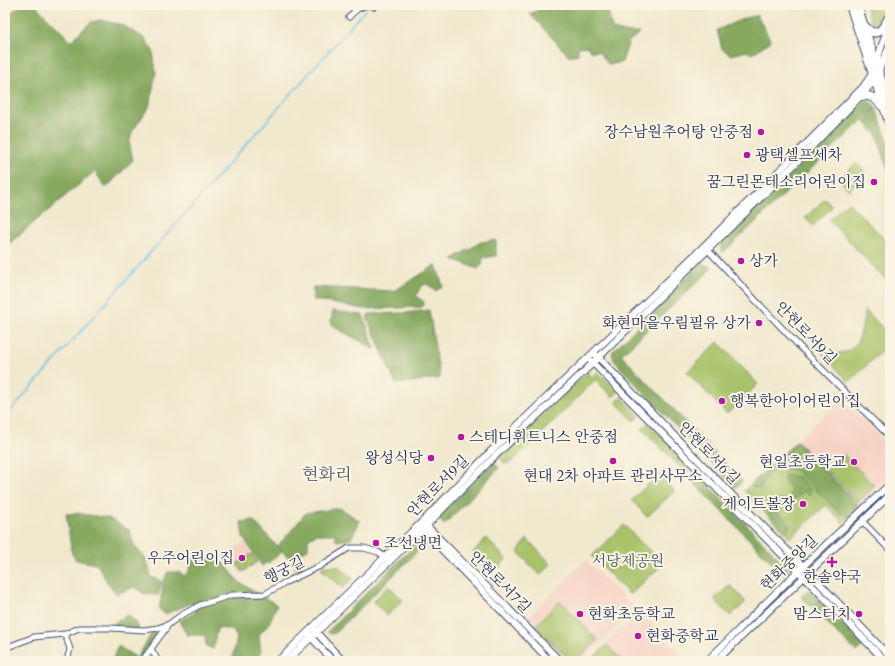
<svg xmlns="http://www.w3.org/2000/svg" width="895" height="666" font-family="Cardo,'Noto Serif KR',serif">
<rect width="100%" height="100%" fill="#fcf5e5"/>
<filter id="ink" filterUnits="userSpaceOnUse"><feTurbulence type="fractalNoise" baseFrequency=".025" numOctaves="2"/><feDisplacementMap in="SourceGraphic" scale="8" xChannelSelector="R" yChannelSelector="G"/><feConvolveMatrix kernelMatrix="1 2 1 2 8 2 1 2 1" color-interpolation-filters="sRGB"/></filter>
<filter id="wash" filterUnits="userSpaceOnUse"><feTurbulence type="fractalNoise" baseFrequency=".012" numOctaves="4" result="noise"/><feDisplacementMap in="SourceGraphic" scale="16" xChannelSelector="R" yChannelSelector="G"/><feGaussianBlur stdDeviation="0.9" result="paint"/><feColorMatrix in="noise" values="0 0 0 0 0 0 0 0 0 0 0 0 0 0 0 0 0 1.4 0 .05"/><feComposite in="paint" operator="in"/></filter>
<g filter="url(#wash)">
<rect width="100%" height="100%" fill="#f1e9cd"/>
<!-- built -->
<path fill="#f6d2c4" d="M842 399 890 447V477L860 506 797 440Z
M245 542 258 562 242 574 225 555Z
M586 560 635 608 582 661H567L526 619Z
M639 612 687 661H588Z"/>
<!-- green -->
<path fill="#a9c36a" stroke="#627964" d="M865 5 886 7 879 25 876 28 873 26Z
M856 163 866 173 849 190 839 179Z
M825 199 832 207 813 226 805 218Z
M848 202 889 244 884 250 890 256V284L829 220Z
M865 310 890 336V343L849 382 822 353C859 357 860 341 865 310Z
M718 342 758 384 727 414 687 372Z
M588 372 592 377 598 372 618 392 613 397 595 380 513 461 505 464 499 457Z
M622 397 639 416 634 421 616 402Z
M648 423 694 469 688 475 642 429Z
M797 441 860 507 843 523 826 505 790 538 744 491Z
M843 454 875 486 858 502 827 470Z
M659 474 674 491 647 517 632 500Z
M624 525 663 564 630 595 592 556Z
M486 538 506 559 499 568 491 560 486 565 473 552Z
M527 539 551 564 540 575 518 552Z
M252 554 257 562 243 572 237 564Z
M323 566H338L353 578 343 588 321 569Z
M389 586 403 600 387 616 373 601Z
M729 586H731L746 602 730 616 714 599Z
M560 601 598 640 576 661H571L535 626Z
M607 645 623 661H590Z"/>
<!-- forest -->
<path fill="#86a95e" stroke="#506c5e" d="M22 5H35L71 41 91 22 101 20 123 25 144 38 153 51 156 73 149 107 132 132 129 142 133 160 106 188 95 171 5 247V17Z
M548 5H607L612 29 629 33H640L629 41 622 62 609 65 599 52 590 51 587 46 578 47V54L569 56 530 14Z
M757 15 771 41 752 54 747 51 731 55 722 49 717 30 745 18Z
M865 101H870L876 107 723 253 721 251 720 244Z
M876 108 890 148V176L877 135 864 121Z
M496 240V256L482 258 483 264 478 269 453 259 481 242Z
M700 264H705L712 268 621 355 743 481 735 488 644 393 614 360 612 352Z
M436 265 443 286 436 291 427 284 421 286 416 296 424 302V304L422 307 364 309 313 300V287L394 291Z
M429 310 440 378 396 384 367 318 369 314 405 313Z
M333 311 363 315 375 349 334 327 331 322Z
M797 442 860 507 849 516 840 514 800 474 792 469 784 468 785 453Z
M780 457V469C769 471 764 478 762 488L753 487 751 485Z
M494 462 499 468 444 525 437 518Z
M698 474 784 564 789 571V574L786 577 692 481Z
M785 475 799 477 811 490 809 492 810 493 809 495 804 491 794 500 790 496 791 488 784 480Z
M785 499 786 504 778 512 790 525 787 532 768 513 770 507 775 500Z
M340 508 360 521 351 539 336 541V534H316L308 539V549L295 555 303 570 299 571 278 546 306 513Z
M76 513 108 518 129 530 135 547 147 560 151 577 162 581 158 595 145 594 134 587 117 594 107 582 97 564 76 560 72 554 66 514Z
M253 520 282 552 268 563 267 562 262 566 243 537 241 522Z
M420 540H424L429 545 422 547 334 634 327 632Z
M193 559 213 560 224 563 239 582 277 605 269 623 259 635 261 652 254 661 232 660 237 638 233 630 217 628 213 649 206 646 205 635H187L179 621 196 612 192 603 165 614 159 609C162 596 161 583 168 572H178L185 576 189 571Z
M809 590 863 646 856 652 801 597Z
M127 614 137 623 139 629 114 626V623L124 617Z
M153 631 158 634 139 661H114L113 658 118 646 137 658Z"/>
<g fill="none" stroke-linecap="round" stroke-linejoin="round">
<!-- stream -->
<path stroke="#68bde5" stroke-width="1.5" d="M5 417 366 9"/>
</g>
</g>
<g filter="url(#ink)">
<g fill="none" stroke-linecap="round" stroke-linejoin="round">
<!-- minor casing -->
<g stroke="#3b4b6f" stroke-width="7">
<path id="minor" d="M373 5 374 7
M349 17C355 10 359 7 368 5
M706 248 800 347 890 437
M862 521 890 550
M5 648 34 637 65 634
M151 649 158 661
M67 661 70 649 65 634 79 628H111L144 630 158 628 169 624 180 616 200 605 232 595 265 594 286 582 320 566 349 548H364L378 552 387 558
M142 661 169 624"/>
</g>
<!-- tertiary casing -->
<g stroke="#3b4b6f" stroke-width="8">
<path id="tertiary" d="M596 355 734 497 802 565 890 657
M590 360 803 576 885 661
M424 523 560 661
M420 527 550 661
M314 630 343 661
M309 635 333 661
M278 661 385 557 423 521 490 452 704 246 863 87 872 74 890 22
M287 661 427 525 495 456 593 363 797 162 861 96 874 81 890 45
M707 661 798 571 890 484
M716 661 890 495"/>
</g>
<!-- primary casing -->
<g stroke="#3b4b6f" stroke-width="10">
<path id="primary" d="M850 5 890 125
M857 5 890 107
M863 24C877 41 882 30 890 16
M861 96C871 95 875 98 882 106"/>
</g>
<!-- minor -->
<use href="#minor" stroke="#fff" stroke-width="5"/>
<!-- tertiary -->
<use href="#tertiary" stroke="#fff" stroke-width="6"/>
<!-- primary -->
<use href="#primary" stroke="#fff" stroke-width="8"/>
</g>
</g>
<!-- markers -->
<g fill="#b5179e" stroke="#fcf5e5" stroke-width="1.5">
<circle cx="761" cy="132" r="4"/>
<circle cx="747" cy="155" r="4"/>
<circle cx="874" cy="182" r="4"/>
<circle cx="741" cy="261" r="4"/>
<circle cx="759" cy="323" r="4"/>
<circle cx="722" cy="401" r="4"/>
<circle cx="461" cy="437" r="4"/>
<circle cx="431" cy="458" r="4"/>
<circle cx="613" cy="461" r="4"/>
<circle cx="854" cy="462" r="4"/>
<circle cx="803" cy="504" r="4"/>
<circle cx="376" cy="543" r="4"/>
<circle cx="242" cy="558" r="4"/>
<path d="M830 556h4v4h4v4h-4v4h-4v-4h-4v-4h4z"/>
<circle cx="580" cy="614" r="4"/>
<circle cx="859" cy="614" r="4"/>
<circle cx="638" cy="636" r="4"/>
</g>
<g text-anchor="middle" stroke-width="4" stroke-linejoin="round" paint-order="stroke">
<!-- poi labels -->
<g font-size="15" fill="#1b2f5e" stroke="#fcf5e5" text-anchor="end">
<text x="753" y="137">장수남원추어탕 안중점</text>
<text x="755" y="160" text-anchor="start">광택셀프세차</text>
<text x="866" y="187">꿈그린몬테소리어린이집</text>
<text x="749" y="266" text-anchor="start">상가</text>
<text x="751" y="328">화현마을우림필유 상가</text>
<text x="730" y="406" text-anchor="start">행복한아이어린이집</text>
<text x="469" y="442" text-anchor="start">스테디휘트니스 안중점</text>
<text x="423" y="463">왕성식당</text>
<text x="846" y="467">현일초등학교</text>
<text x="613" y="481" text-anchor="middle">현대 2차 아파트 관리사무소</text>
<text x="795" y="509">게이트볼장</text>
<text x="384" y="548" text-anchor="start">조선냉면</text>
<text x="234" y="563">우주어린이집</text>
<text x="832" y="582" text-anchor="middle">한솔약국</text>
<text x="588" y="619" text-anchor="start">현화초등학교</text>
<text x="851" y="619">맘스터치</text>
<text x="646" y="641" text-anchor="start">현화중학교</text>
</g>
<!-- street labels -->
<g font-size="15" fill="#1b2f5e" stroke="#fcf5e5">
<text transform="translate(806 333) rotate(46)" y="5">안현로서9길</text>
<text transform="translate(709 453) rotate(46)" y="5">안현로서6길</text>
<text transform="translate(438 486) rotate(-45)" y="5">안현로서9길</text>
<text transform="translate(789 563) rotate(-44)" y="5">현화중앙길</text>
<text transform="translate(284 570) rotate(-27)" y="5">행궁길</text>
<text transform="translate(500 582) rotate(45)" y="5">안현로서7길</text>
</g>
<!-- park labels -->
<g font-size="15" fill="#465b62" stroke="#fcf5e5">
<text x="628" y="566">서당제공원</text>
</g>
<!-- quarter labels -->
<g font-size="17" fill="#59586b" stroke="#fcf5e5">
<text x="327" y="480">현화리</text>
</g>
</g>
<!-- margin -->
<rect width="895" height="666" fill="none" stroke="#fcf5e5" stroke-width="20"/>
</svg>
